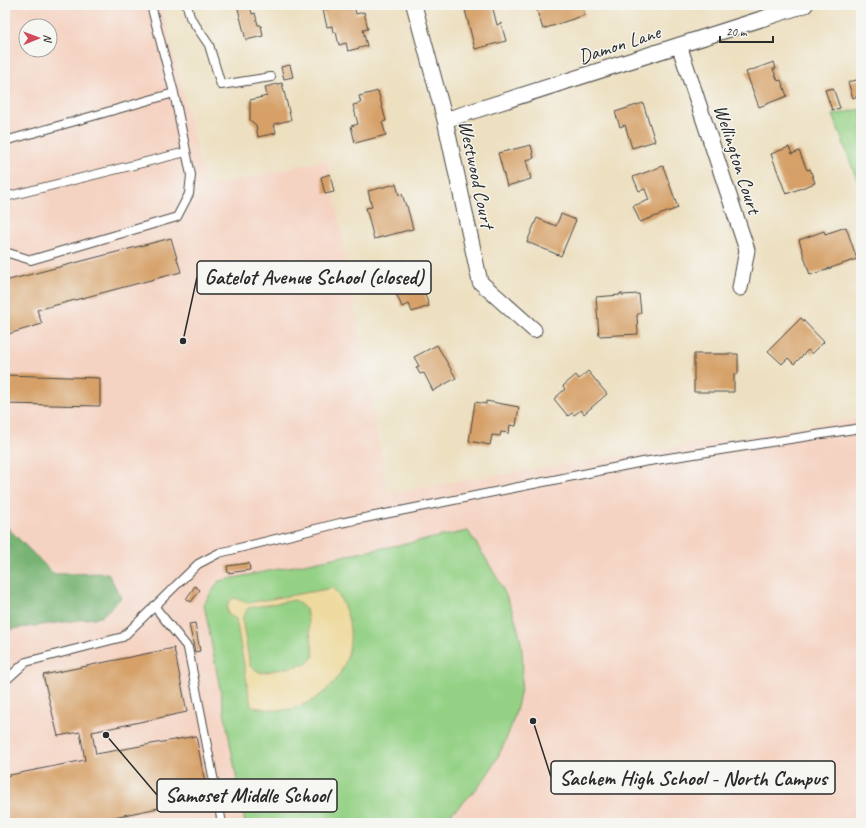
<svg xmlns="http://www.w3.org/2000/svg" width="866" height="828" font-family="Caveat,sans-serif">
<rect width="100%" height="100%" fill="#f6f6f2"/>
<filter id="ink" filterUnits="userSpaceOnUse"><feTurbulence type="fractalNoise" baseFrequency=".025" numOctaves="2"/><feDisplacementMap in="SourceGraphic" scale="8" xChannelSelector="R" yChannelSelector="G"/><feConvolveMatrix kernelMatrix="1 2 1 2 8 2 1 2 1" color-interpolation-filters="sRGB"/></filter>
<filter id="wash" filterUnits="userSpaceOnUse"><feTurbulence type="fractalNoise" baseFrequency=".012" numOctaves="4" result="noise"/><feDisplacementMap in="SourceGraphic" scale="16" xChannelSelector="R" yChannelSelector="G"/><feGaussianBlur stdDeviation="0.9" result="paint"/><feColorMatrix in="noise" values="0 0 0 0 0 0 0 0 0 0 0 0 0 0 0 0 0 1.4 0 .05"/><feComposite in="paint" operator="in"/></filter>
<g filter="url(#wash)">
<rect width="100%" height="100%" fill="#ede0c1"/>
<!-- built -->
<path fill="#f5d3c2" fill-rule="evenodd" d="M5 5H161L206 187 328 160 388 494 458 481 861 418V823H5ZM26 26H50V50H26Z"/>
<!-- green -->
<path fill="#94d185" stroke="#607e58" d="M861 109V191L833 115Z
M468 531C489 563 510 595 519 633 531 681 512 738 485 778 473 795 456 809 440 823H245L204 604 219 581Z"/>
<!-- forest -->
<path fill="#77b372" stroke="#516f4e" d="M5 525 54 574 108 573 121 598 101 617 5 630Z"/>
<!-- sand -->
<path fill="#eeda9e" stroke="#8c8264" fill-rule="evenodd" d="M333 588C369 633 346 696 290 709 277 712 263 709 251 706L236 619 228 614C226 607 227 602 234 598L248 603ZM295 600 306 609 314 656 307 664 261 673 250 666 242 619 248 608Z"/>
<g id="blocks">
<!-- building -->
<path fill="#d6a068" d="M237 5H250L252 14 255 13 258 25H261L263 36 246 40Z
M347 5H354L356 14 364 12 368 29 363 30 367 46 348 51 346 43 339 45 336 32 333 33 332 26 327 27 323 10Z
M484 5V7L492 5 497 25 501 23 506 41 475 49 464 6Z
M545 5H582L585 15 543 29 537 11 546 8Z
M774 62 776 69H773L778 81 781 80 787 96 759 107 746 72Z
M290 65 293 77 284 79 281 67Z
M861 79V95L853 98 848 82Z
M282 83 291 120 274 124 276 133 258 137 256 125 250 120V100L267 96 265 87Z
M833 88 840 108 832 110 825 90Z
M378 91 386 121 382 122 386 135 355 143 351 126 358 124 353 105 361 103 359 96Z
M643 103 655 141 632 148 625 125 620 127 615 112Z
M531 145 534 158 526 160 531 179 507 186 498 153Z
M789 147 792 154 799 151 807 170 810 169 815 183 786 194 771 154Z
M663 166 678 208 640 222 633 206 649 200 645 189 639 191 633 177Z
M330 174 334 192 325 194 321 177Z
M396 184 399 195 402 194 406 206H407L413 229 374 239 366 208 372 207 368 191Z
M561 214 576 220 561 256 527 242 537 218 556 226Z
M846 227 857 259 810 275 799 240 824 231 825 234Z
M171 238 181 272 37 310 42 324 5 335V281Z
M415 264 429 306 412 312 409 304 402 307 387 273Z
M620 293H622V295L639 294 641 312 637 315 638 334 599 336 596 297 620 295Z
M801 318 824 342 812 354 808 350 794 364 788 358 782 364 768 351Z
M437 345 456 378 433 391 424 373 420 374 416 367 419 366 414 357Z
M694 354H738V374H734V392H694Z
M588 371 607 394 584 414 581 410 574 415 572 413 568 416 554 399 565 389 563 386 576 375 579 379Z
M5 375 100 378V406L5 404Z
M486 401 519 407 516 426 510 425 509 433 501 432 500 436 492 435 490 445 469 441 475 402 486 404Z
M249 563 250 570 228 573 227 566Z
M195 586 200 590 191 602 186 599Z
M195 623 200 651 195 652 189 624Z
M174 648 187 712 92 732 96 754 196 736 208 798 109 818 110 823H97L96 819 81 823H5V776L85 760 80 732 58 736 43 675Z"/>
</g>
</g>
<g filter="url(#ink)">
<use href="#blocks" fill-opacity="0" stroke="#484642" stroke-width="1"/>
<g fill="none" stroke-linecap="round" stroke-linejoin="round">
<!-- lane casing -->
<g stroke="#484642" stroke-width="10">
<path id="lane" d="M187 5 190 17 209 45 221 85 271 77
M5 141 174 93
M5 197 186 152
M5 252 31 260 177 217 189 194 191 175 174 93 151 5
M154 606 188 648 222 823
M5 681 26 662 123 637 198 564 219 553 340 523 643 462 861 428"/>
</g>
<!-- street casing -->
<g stroke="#484642" stroke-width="17">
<path id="street" d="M414 5 445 120 480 282 534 330
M679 45 747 250 740 288
M445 120 805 5"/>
</g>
<!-- lane -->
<use href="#lane" stroke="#fff" stroke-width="8"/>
<!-- street -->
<use href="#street" stroke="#fff" stroke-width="15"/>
</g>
</g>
<g text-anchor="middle" stroke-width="3" stroke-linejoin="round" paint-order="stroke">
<!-- street labels -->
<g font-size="20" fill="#2b2b2b" stroke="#f6f6f2">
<text transform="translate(619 44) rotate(-18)" y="7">Damon Lane</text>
<text transform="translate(738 159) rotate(72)" y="7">Wellington Court</text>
<text transform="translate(477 174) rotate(78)" y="7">Westwood Court</text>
</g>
</g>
<!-- callouts -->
<path fill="none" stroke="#2b2b2b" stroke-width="1.5" d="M183 341L197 277M533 721L551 777M106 735L157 795"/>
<g fill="#2b2b2b" stroke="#f6f6f2" stroke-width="1.5">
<circle cx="183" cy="341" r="4"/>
<circle cx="533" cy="721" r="4"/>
<circle cx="106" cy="735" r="4"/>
</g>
<g fill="#f6f6f2" stroke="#2b2b2b" stroke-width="1.5">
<rect x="197" y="261" width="234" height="33" rx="4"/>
<rect x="551" y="761" width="284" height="33" rx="4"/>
<rect x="157" y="779" width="180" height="33" rx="4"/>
</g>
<g font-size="21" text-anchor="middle" font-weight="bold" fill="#2b2b2b">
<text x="314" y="284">Gatelot Avenue School (closed)</text>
<text x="693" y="785">Sachem High School - North Campus</text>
<text x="247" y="802">Samoset Middle School</text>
</g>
<!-- margin -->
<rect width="866" height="828" fill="none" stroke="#f6f6f2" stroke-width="20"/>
<!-- north arrow -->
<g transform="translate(38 38) rotate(89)"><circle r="19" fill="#f6f6f2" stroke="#a5a5a2"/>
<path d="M0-3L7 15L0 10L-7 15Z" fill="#d1495b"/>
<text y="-6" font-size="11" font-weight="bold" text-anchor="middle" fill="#2b2b2b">N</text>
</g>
<!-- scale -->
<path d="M720 36v6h53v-6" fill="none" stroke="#2b2b2b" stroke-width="2"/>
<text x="726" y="36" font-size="12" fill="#2b2b2b" stroke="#f6f6f2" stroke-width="3" paint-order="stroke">20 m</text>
</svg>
